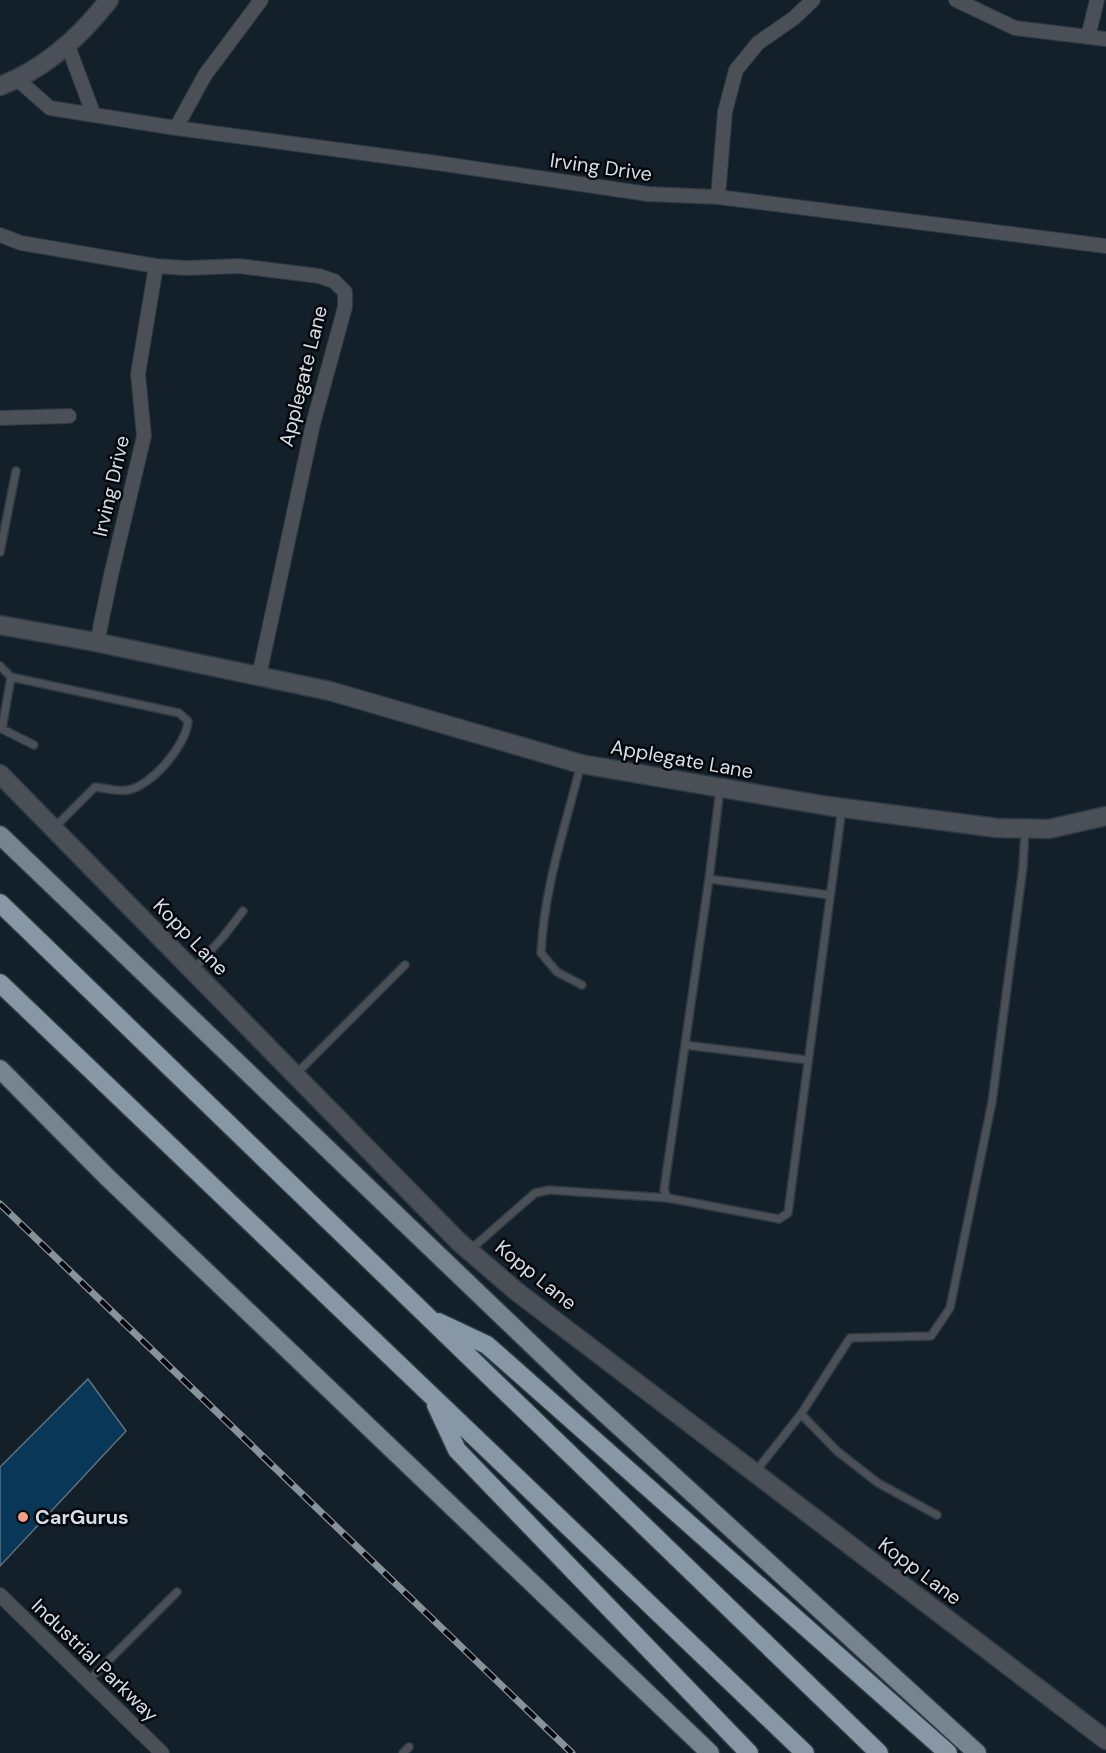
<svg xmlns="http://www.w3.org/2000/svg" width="1106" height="1753" font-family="'DM Sans',sans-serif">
<rect width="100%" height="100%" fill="#131f29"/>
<!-- building -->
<path fill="#093758" stroke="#62707d" stroke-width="1.5" d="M88 1379 126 1431 0 1566V1467Z"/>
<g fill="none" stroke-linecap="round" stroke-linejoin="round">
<!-- service casing -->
<g stroke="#2e3a43" stroke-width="10">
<path id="service" d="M0 552 16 471
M0 666 11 677
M34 745 2 729 11 677 179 713 188 721C187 744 152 786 128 790 118 792 105 788 95 787L55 827
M581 764C565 827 544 888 541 953L557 972 582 985
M709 879 720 789
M830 895 709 879 664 1190 668 1198 779 1219 788 1213 842 808
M193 970 223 937 243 911
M685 1045 808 1060
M296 1074 405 965
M470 1250 535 1193 549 1190 668 1198
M801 1414 837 1451 878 1483 937 1515
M756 1471 801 1414 850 1338 931 1336 950 1308 992 1102 1023 867 1025 829
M88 1681 177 1592
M403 1753 409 1747"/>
</g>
<!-- minor casing -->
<g stroke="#2e3a43" stroke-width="16">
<path id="minor" d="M956 0 1015 28 1106 39
M1088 37 1097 0
M68 46 93 113
M17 79 50 108 176 128 437 163 648 194 718 197 1106 246
M176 128 205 75 261 0
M718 197 725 112 736 70 758 43 794 18 813 0
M0 235 21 243 156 266 187 268 239 266 319 276 334 281 345 292V307L313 424 259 676
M0 418 69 416
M97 643 111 575 144 436 138 374 156 266
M0 1595 162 1753"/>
</g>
<!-- tertiary casing -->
<g stroke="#2e3a43" stroke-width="21">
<path id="tertiary" d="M0 86C45 69 80 37 109 0
M0 625 90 641 330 691 581 764 828 806 997 828 1049 829 1106 816
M0 774 459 1242 516 1291 1106 1740"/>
</g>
<!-- primary casing -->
<g stroke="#2e3a43" stroke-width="21">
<path id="primary" d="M0 835 576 1387 977 1753
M0 1069 107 1177 710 1753"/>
</g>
<!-- motorway casing -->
<g stroke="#2e3a43" stroke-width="21">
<path id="motorway" d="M0 903 879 1753
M0 983 805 1753
M438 1322 487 1345 948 1753
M436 1405 457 1450 749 1753"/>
</g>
<!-- service -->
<use href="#service" stroke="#4a5056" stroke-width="7"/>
<!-- minor -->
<use href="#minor" stroke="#4a5056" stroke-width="14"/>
<!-- tertiary -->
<use href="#tertiary" stroke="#4a5056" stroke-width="18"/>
<!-- primary -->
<use href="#primary" stroke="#77838f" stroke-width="18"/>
<!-- motorway -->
<use href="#motorway" stroke="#8897a5" stroke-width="18"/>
<!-- rail casing -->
<g stroke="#88929a" stroke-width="7">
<path id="rail" d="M0 1204 572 1753"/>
</g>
<!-- rail -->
<use href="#rail" stroke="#04080d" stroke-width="4.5" stroke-dasharray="14" stroke-linecap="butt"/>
</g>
<!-- markers -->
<circle fill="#f39f84" stroke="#04080d" stroke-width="2" cx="23" cy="1517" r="6"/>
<g text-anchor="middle" stroke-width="5" stroke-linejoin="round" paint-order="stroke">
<!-- street labels -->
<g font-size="20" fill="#d7dfe6" stroke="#04080d">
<text transform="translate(601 167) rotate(8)" y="7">Irving Drive</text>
<text transform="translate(303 376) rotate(-76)" y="7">Applegate Lane</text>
<text transform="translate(111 486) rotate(-77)" y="7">Irving Drive</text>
<text transform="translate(682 759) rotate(10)" y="7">Applegate Lane</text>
<text transform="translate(191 937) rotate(46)" y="7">Kopp Lane</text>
<text transform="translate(536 1275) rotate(39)" y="7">Kopp Lane</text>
<text transform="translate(920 1571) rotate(37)" y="7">Kopp Lane</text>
<text transform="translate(95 1660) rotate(44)" y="7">Industrial Parkway</text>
</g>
<!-- poi labels -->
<g font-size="20" font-weight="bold" fill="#d7dfe6" stroke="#04080d" text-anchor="start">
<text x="35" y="1524">CarGurus</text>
</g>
</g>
</svg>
